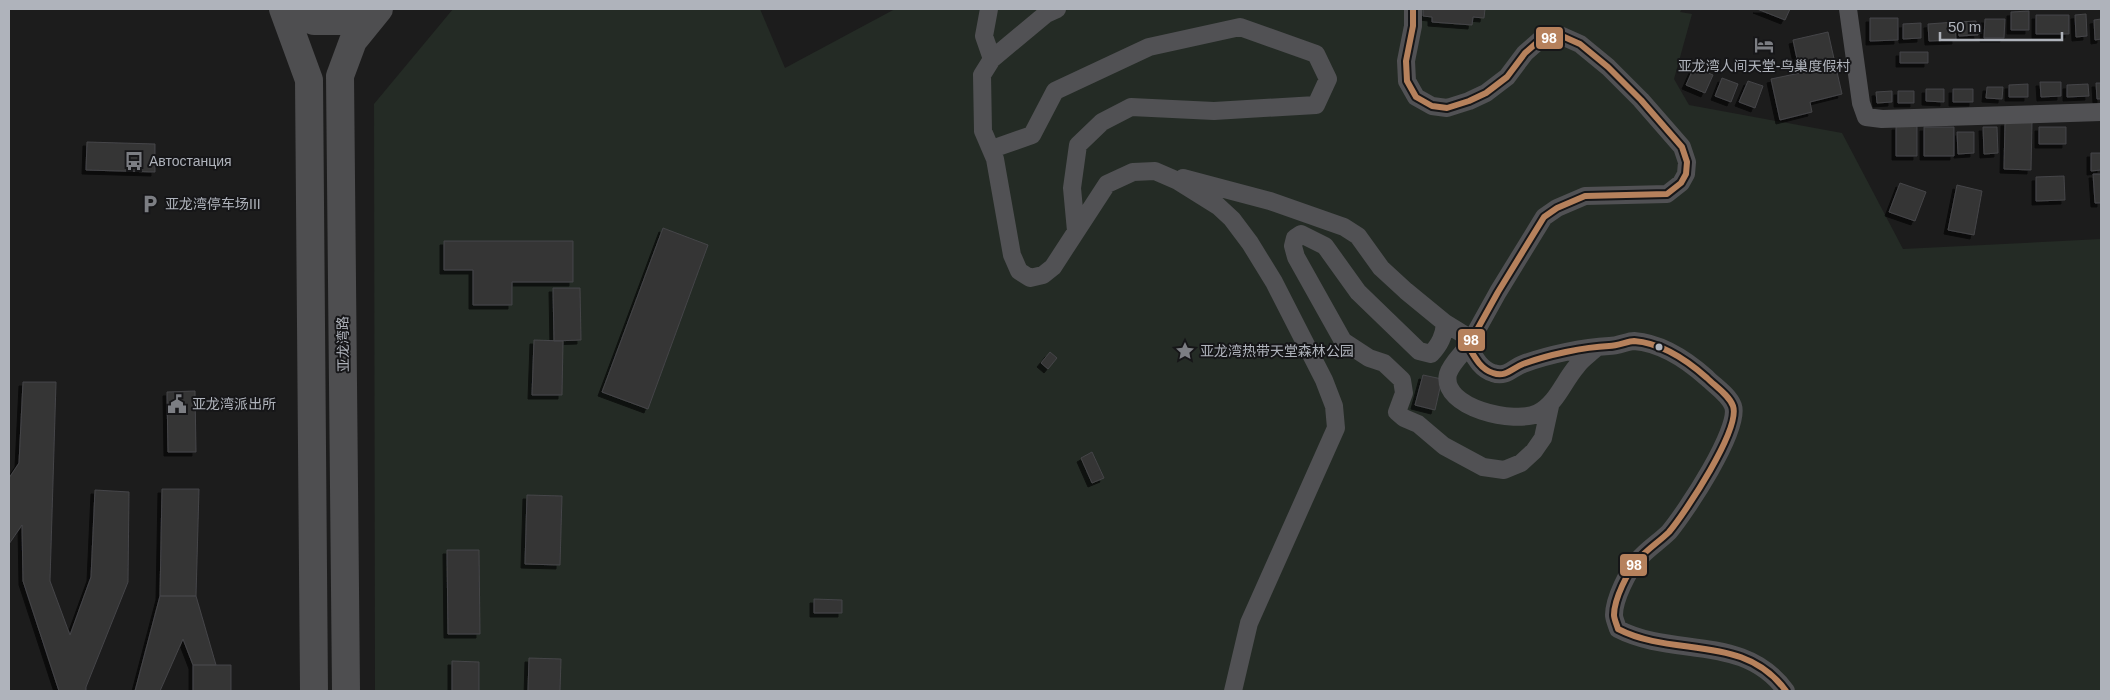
<svg xmlns="http://www.w3.org/2000/svg" width="2110" height="700" font-family="Arial,'Noto Sans SC',sans-serif">
<defs>
<filter id="shadow"><feDropShadow dx="-4" dy="4" stdDeviation="0" flood-color="#0009"/></filter>
</defs>
<rect width="100%" height="100%" fill="#1c1c1c"/>
<!-- green -->
<path fill="#242b25" d="M453 9H760L785 68 895 9H1682L1680 12 1692 14 1674 79 1689 105 1842 133 1903 249 2101 239V691H375L374 104Z"/>
<!-- building -->
<path fill="#353536" stroke="#454548" filter="url(#shadow)" d="M1423 9H1485L1484 18 1473 17 1472 25 1432 22V17L1423 16Z
M1757 9H1790L1785 20Z
M2029 11V30H2011V12Z
M2086 14 2087 36 2076 37 2075 15Z
M2036 15H2069V34H2036Z
M1870 18H1898V40L1870 41Z
M1985 19H2005L2004 38H1984Z
M2101 19V39L2095 40 2094 20Z
M1976 21 1978 35 1959 36 1958 22Z
M1955 22 1956 40 1929 41 1928 24Z
M1921 23V38L1903 39V24Z
M1828 32 1842 94 1810 102 1812 112 1780 120 1771 79 1800 73 1793 40Z
M1900 52H1928V63H1900Z
M1694 67 1713 75 1705 93 1686 85Z
M1722 78 1738 84 1731 102 1715 96Z
M1748 81 1763 86 1755 108 1739 102Z
M2040 82H2061V96L2041 97Z
M2096 83H2101V99H2097Z
M2028 84V97H2009V85Z
M2088 84 2089 96 2067 97V85Z
M1987 87H2003L2002 99 1986 98Z
M1926 89H1944V102L1926 101Z
M1953 89H1973V102H1953Z
M1892 91V102L1877 103 1876 92Z
M1898 91H1914V103H1898Z
M2005 122H2032L2031 170 2004 169Z
M1896 126H1917V156H1896Z
M1924 127H1954V156H1924Z
M1983 127H1997L1998 153 1984 154Z
M2039 127H2066V144H2039Z
M1957 132H1974V153L1958 154Z
M87 142 155 144V172L86 170Z
M2091 153H2101V170L2091 171Z
M2093 174H2101V203H2095Z
M2064 176 2065 200 2036 201V177Z
M1900 183 1926 192 1915 221 1889 212Z
M1957 185 1982 191 1974 235 1948 230Z
M663 228 708 245 648 409 602 392Z
M444 241H573V282H512V305H473V270H444Z
M553 288H580L581 340 554 341Z
M534 340 563 341 562 395H532Z
M1050 352 1057 358 1048 369 1041 363Z
M1423 375 1442 379 1435 410 1415 405Z
M23 382H56L50 581 70 635 91 577 95 490 129 492 128 582 86 687V691H59L23 581 22 525 9 544V478L19 463Z
M195 391 196 452H168L167 392Z
M1092 452 1104 478 1092 483 1081 458Z
M162 489H199L196 596H160Z
M527 495 562 496 560 565 525 564Z
M447 550H479L480 634H448Z
M160 596H196L216 665H193L183 639 160 691H135Z
M814 599 842 600V613H814Z
M529 658 561 659 560 691H528Z
M452 661 479 662V691H452Z
M193 665H231V691H193Z"/>
<g fill="none" stroke-linecap="round" stroke-linejoin="round">
<!-- minor -->
<path stroke="#515154" stroke-width="18" d="M989 9 984 36 992 59
M1057 9 1046 14 992 59 982 75 983 131 995 159 1012 255 1019 271 1030 278 1043 275 1053 267 1107 184 1133 172 1155 171 1178 181 1218 206 1232 219 1250 243 1274 282 1324 380 1334 406 1336 428 1249 623 1233 691
M1413 9V26L1406 61 1407 81 1416 97 1432 106 1447 108 1469 101 1486 93 1507 77 1525 53 1541 39 1562 36 1580 44 1608 67 1641 100 1682 147 1687 162 1686 174 1681 183 1667 194 1585 196 1557 208 1544 217 1498 292 1468 346C1474 356 1480 369 1493 373 1506 378 1512 368 1523 364 1547 355 1584 347 1609 346 1618 346 1628 341 1634 341 1661 343 1688 361 1707 378 1715 386 1729 395 1733 406 1741 429 1685 513 1669 532 1659 542 1647 549 1638 560 1628 571 1614 599 1614 615 1614 619 1617 625 1618 629 1674 658 1744 633 1786 691
M1848 9 1861 103 1866 117 1882 119 2101 112
M992 149 1032 135 1055 91 1149 47 1240 27 1316 54 1328 79 1316 105 1214 111 1131 107 1102 122 1078 145 1072 188 1076 231
M1183 178 1270 201 1344 227 1358 236 1381 268 1406 291 1445 323 1471 339
M1445 323C1444 336 1440 344 1431 354L1419 351 1358 292 1325 246 1301 234 1295 238 1293 246 1296 257 1343 341 1369 358 1384 363 1402 380 1404 393 1397 412 1404 418 1418 424 1444 446 1483 467 1504 470 1521 463 1534 451 1543 438 1550 406
M1468 346C1462 354 1451 364 1448 374 1440 408 1516 425 1538 413 1557 403 1563 382 1577 366 1582 359 1590 354 1596 348"/>
<!-- primary -->
<path stroke="#4e4e50" stroke-width="28" d="M283 9 309 80 314 691
M285 9 314 21H349L377 9
M346 691 340 76 353 41 379 9"/>
<!-- bus-1 casing -->
<g stroke="#161618" stroke-width="10">
<path id="bus-1" d="M1413 9V26L1406 61 1407 81 1416 97 1432 106 1447 108 1469 101 1486 93 1507 77 1525 53 1541 39 1562 36 1580 44 1608 67 1641 100 1682 147 1687 162 1686 174 1681 183 1667 194 1585 196 1557 208 1544 217 1498 292 1468 346C1474 356 1480 369 1493 373 1506 378 1512 368 1523 364 1547 355 1584 347 1609 346 1618 346 1628 341 1634 341 1661 343 1688 361 1707 378 1715 386 1729 395 1733 406 1741 429 1685 513 1669 532 1659 542 1647 549 1638 560 1628 571 1614 599 1614 615 1614 619 1617 625 1618 629 1674 658 1744 633 1786 691"/>
</g>
<!-- bus-1 -->
<use href="#bus-1" stroke="#b6815c" stroke-width="6"/>
</g>
<!-- icons -->
<defs>
<g id="hotel-bare" transform="scale(1.5)"><path d="M-6-4.5h1.5V1H6V5H4.5V3h-9V5H-6ZM-4 0a1.8 1.8 0 1 1 3.6 0ZM.5 0V-2.5h3Q6-2.5 6 0Z" fill="#7c7e83" stroke="#161618" stroke-width="2.5" paint-order="stroke"/></g>
<g id="bus-bare" transform="scale(1.5)"><path d="M-5-6H5V4H4V6H2V4H-2V6H-4V4H-5ZM-3.5-4V0h7V-4ZM-3.5 1.2v1.5H-2V1.2ZM2 1.2v1.5H3.5V1.2Z" fill="#7c7e83" stroke="#161618" stroke-width="2.5" paint-order="stroke"/></g>
<g id="parking-bare" transform="scale(1.5)"><path d="M-3.5-5.5H1a3.5 3.5 0 0 1 0 7H-1V5.5H-3.5ZM-1-3.4V-.6H.8a1.4 1.4 0 0 0 0-2.8Z" fill="#7c7e83" stroke="#161618" stroke-width="2.5" paint-order="stroke"/></g>
<g id="sight-bare" transform="scale(1.5)"><path d="M0-6L1.8-2.2L6-1.7L2.9 1.2L3.7 5.4L0 3.3L-3.7 5.4L-2.9 1.2L-6-1.7L-1.8-2.2Z" fill="#7c7e83" stroke="#161618" stroke-width="2.5" paint-order="stroke"/></g>
<g id="civic-bare" transform="scale(1.5)"><path d="M-.6-6.5H3V-4.5H.6V-3L4-1V1h2V6H-6V1h2V-1L-.6-3ZM-1.2 2.5V6h2.4V2.5Z" fill="#7c7e83" stroke="#161618" stroke-width="2.5" paint-order="stroke"/></g>
</defs>
<g fill-rule="evenodd">
<use href="#hotel-bare" x="1764" y="45"/>
<use href="#bus-bare" x="134" y="161"/>
<use href="#parking-bare" x="150" y="204"/>
<use href="#sight-bare" x="1185" y="351"/>
<use href="#civic-bare" x="177" y="404"/>
</g>
<!-- markers -->
<circle fill="#afb3bb" stroke="#161618" stroke-width="2" cx="1659" cy="347" r="4.5"/>
<g text-anchor="middle" stroke-width="4" stroke-linejoin="round" paint-order="stroke">
<!-- poi labels -->
<g font-size="14" fill="#afb3bb" stroke="#161618" text-anchor="start">
<text x="1764" y="71" text-anchor="middle">亚龙湾人间天堂-鸟巢度假村</text>
<text x="149" y="166">Автостанция</text>
<text x="165" y="209">亚龙湾停车场III</text>
<text x="1200" y="356">亚龙湾热带天堂森林公园</text>
<text x="192" y="409">亚龙湾派出所</text>
</g>
<!-- street labels -->
<g font-size="14" fill="#afb3bb" stroke="#161618">
<text transform="translate(343 344) rotate(-91)" y="5">亚龙湾路</text>
</g>
</g>
<g stroke="#161618" stroke-width="2">
<rect x="1535" y="26" width="29" height="24" rx="5" fill="#b6815c"/>
<rect x="1457" y="328" width="29" height="24" rx="5" fill="#b6815c"/>
<rect x="1619" y="553" width="29" height="24" rx="5" fill="#b6815c"/>
</g>
<g font-size="14" text-anchor="middle" font-weight="bold" fill="#fff">
<text x="1549" y="43">98</text>
<text x="1471" y="345">98</text>
<text x="1634" y="570">98</text>
</g>
<!-- border -->
<rect width="2110" height="700" fill="none" stroke="#afb3bb" stroke-width="20"/>
<!-- scale -->
<path d="M1940 32v8h122v-8" fill="none" stroke="#afb3bb" stroke-width="2.5"/>
<text x="1948" y="32" font-size="15" fill="#afb3bb" stroke="#161618" stroke-width="4" paint-order="stroke">50 m</text>
</svg>
